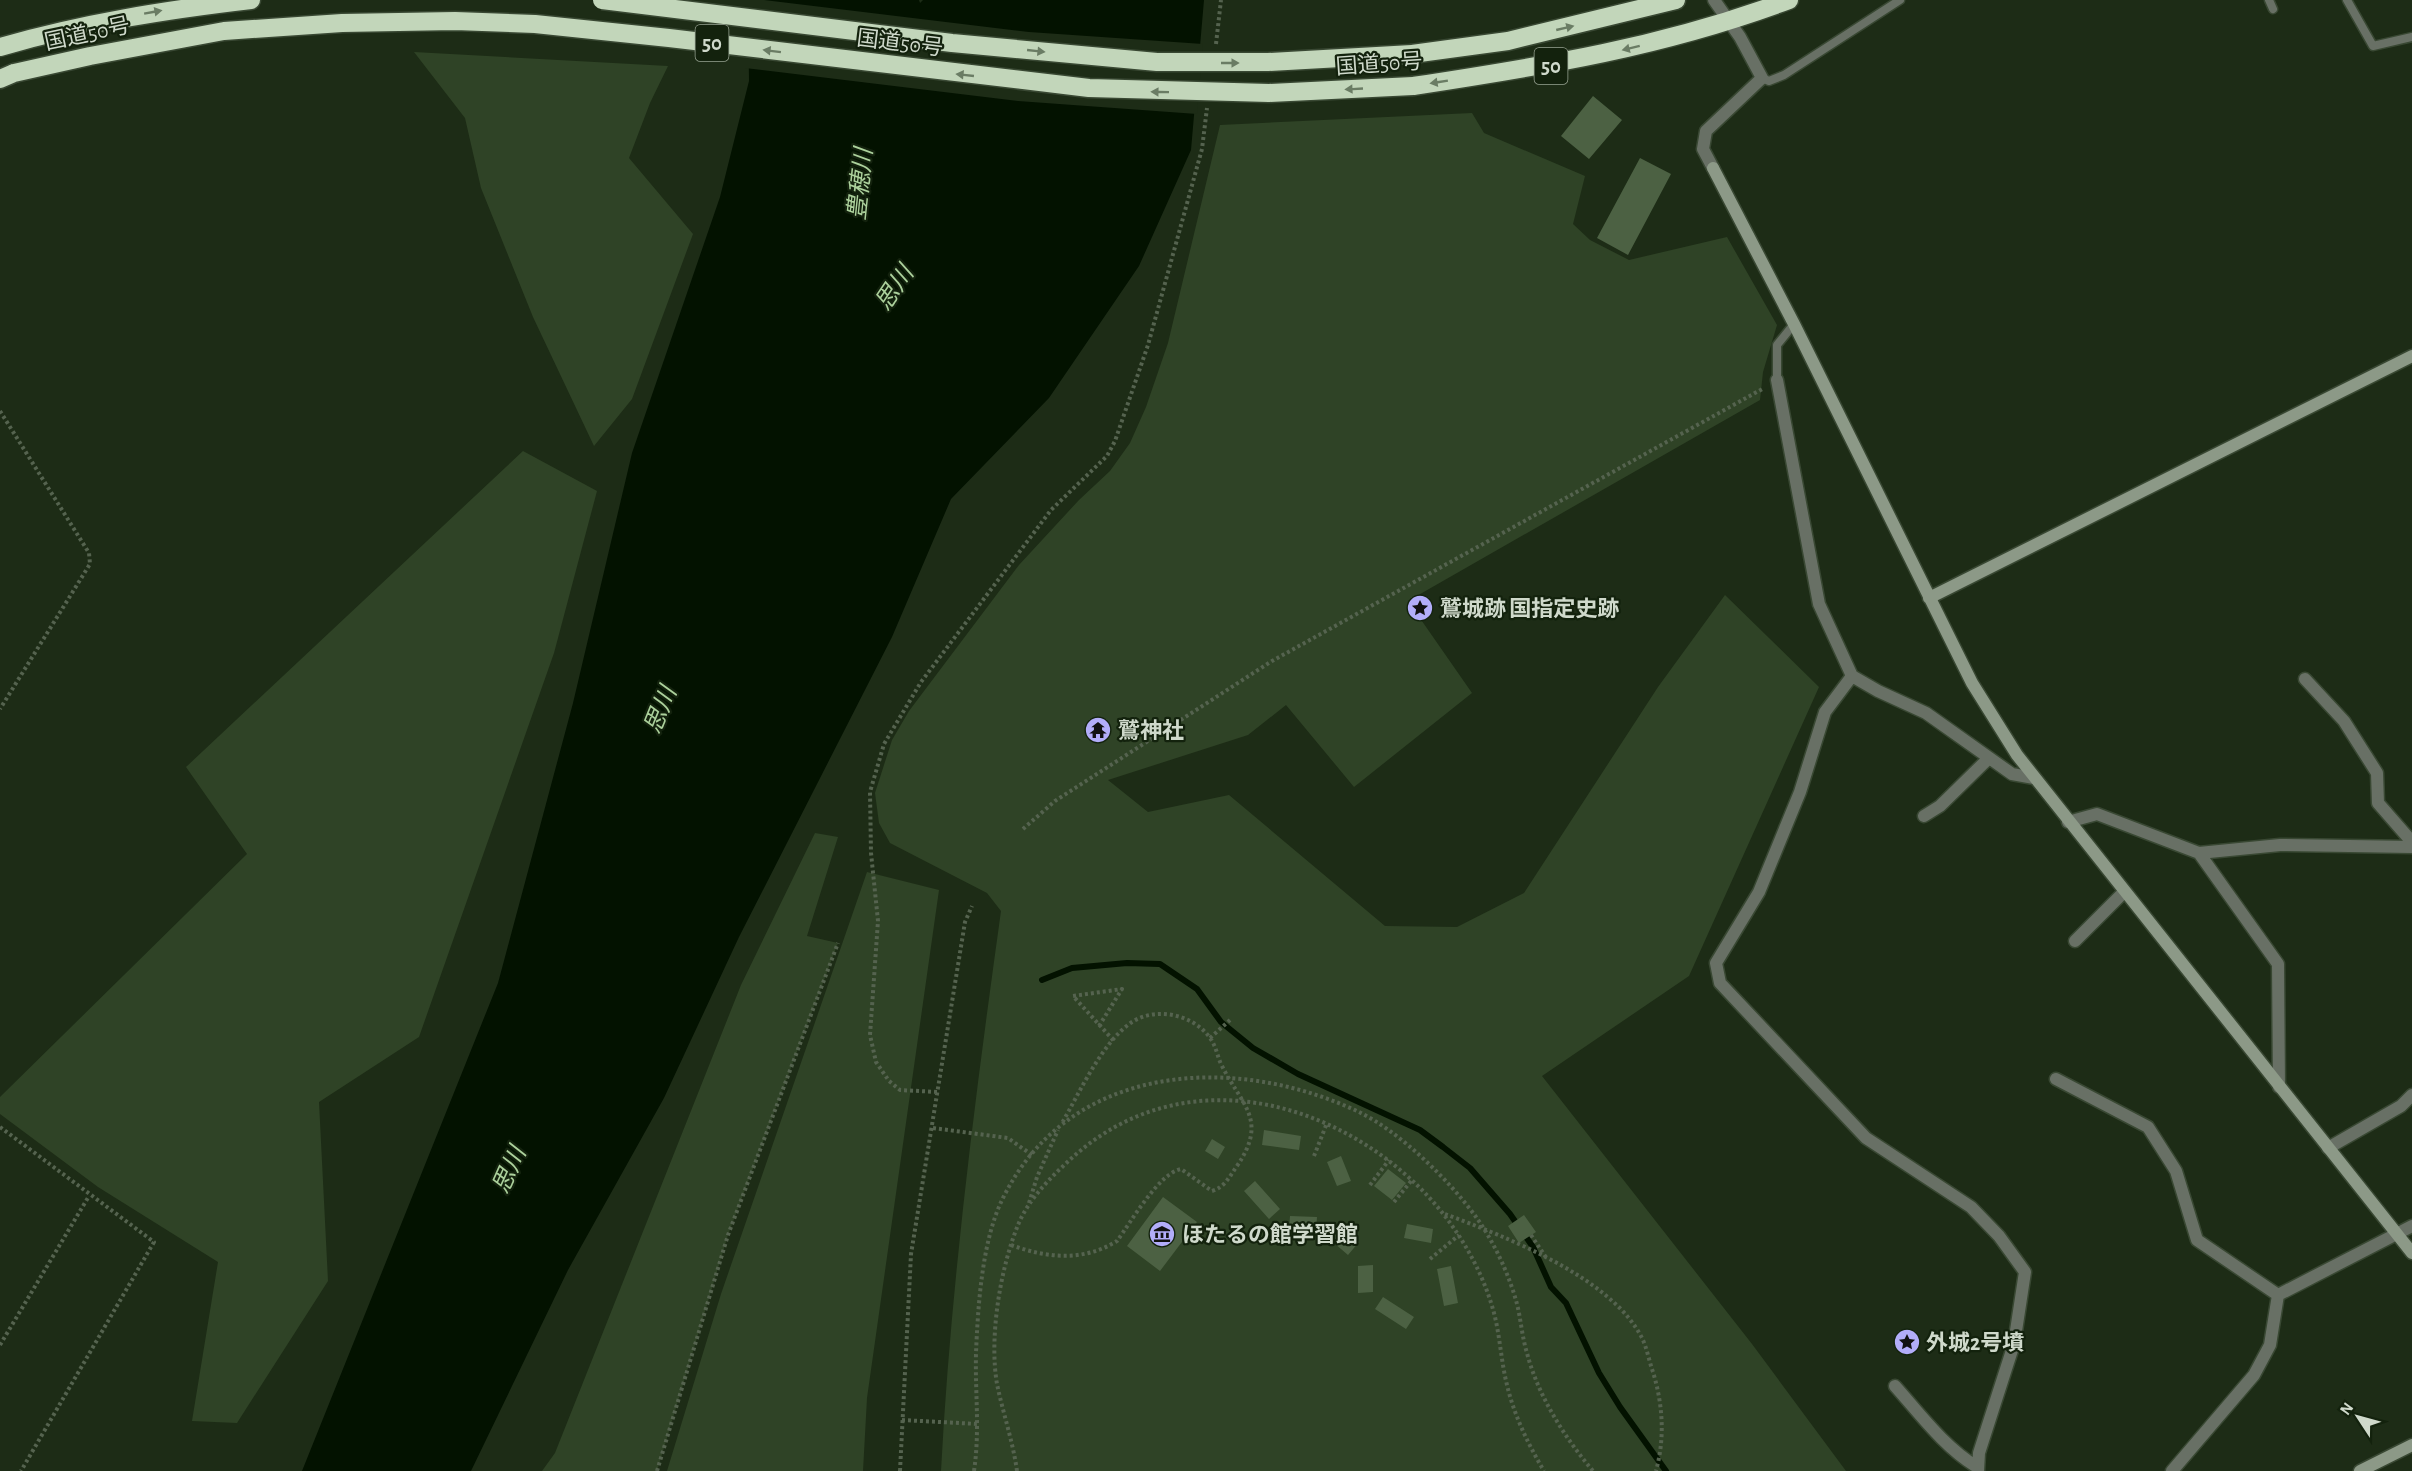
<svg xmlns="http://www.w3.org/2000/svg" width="2412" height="1471" font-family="'Alegreya Sans','Noto Sans JP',sans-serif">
<rect width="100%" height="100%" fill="#1d2c16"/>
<!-- green -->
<path fill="#2f4326" d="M414 52 668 66 650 103 629 158 693 234 632 399 594 446 533 317 481 188 465 118Z
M1472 113 1484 133 1585 176 1573 224 1590 240 1629 260 1727 237 1777 325 1763 372 1760 400 1408 601 1472 693 1354 787 1286 705 1248 735 1108 780 1148 812 1229 795 1385 926 1457 927 1524 893 1658 687 1725 595 1819 687 1689 976 1542 1076 1752 1344 1846 1471H941C951 1283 975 1098 1001 911L987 893 890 843 879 823 875 793 892 740 909 711 1019 565 1079 500 1110 471 1130 443 1146 407 1168 343 1220 125Z
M523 451 597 491 554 653 419 1037 319 1102 328 1281 237 1423 192 1421 218 1262 98 1187 0 1114V1097L247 854 186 767Z
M815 833 838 837 807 936 838 943 728 1235 657 1471H542L555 1453 741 985Z
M867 872 939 890 867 1398 863 1471H667L721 1294Z"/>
<!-- water -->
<path fill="#031200" d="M748 0H919L920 3 923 0H1204L1191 150 1139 266 1049 398 951 499 892 637 739 937 664 1098 568 1270 471 1471H302L498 983 573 703 632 453 720 197 749 81Z"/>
<!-- pier -->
<path fill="#1d2c16" d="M745 0H764L1029 32 1203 44 1197 114 1018 101 745 68Z"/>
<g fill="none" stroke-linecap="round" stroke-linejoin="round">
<!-- stream -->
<path stroke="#031200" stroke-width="6" d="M1042 980 1072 968 1127 963 1160 964 1197 989 1221 1022 1253 1048 1298 1074 1420 1130 1443 1147 1470 1168 1510 1214 1533 1247 1551 1287 1566 1303 1599 1373 1620 1407 1666 1471"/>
</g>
<!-- building -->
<path fill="#4c6143" d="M1593 96 1622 120 1589 159 1561 136Z
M1640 158 1671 174 1628 255 1597 238Z
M1264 1130 1301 1136 1299 1150 1262 1145Z
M1212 1139 1225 1147 1218 1159 1205 1151Z
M1341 1156 1351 1181 1337 1186 1327 1162Z
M1388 1169 1406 1183 1392 1200 1374 1186Z
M1255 1181 1280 1209 1269 1219 1244 1191Z
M1163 1197 1197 1222 1160 1271 1127 1246Z
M1524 1215 1536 1232 1519 1243 1508 1226Z
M1290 1216 1317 1217 1316 1231 1289 1230Z
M1407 1224 1433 1229 1431 1243 1404 1238Z
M1338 1225 1359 1242 1348 1255 1327 1237Z
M1373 1265V1292L1358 1293V1266Z
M1451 1266 1458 1303 1444 1306 1437 1269Z
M1383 1297 1414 1317 1406 1329 1375 1309Z"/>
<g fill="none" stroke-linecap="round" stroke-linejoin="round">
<!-- lane casing -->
<g stroke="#394833" stroke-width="11">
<path id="lane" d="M2269 0 2273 9
M2347 0 2373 46 2412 37
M1762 78 1769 81 1784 75 1900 0
M1777 380V345L1794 324"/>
</g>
<!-- street casing -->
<g stroke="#394833" stroke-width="15">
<path id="street" d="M1713 168 1703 149 1706 131 1762 78 1740 37 1714 0
M1777 380 1819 604 1852 676 1878 691 1926 713 2012 774 2034 778
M1852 676 1825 712 1800 792 1759 892 1716 963 1720 983 1866 1138 1971 1207 1999 1236 2025 1272 2014 1344 1979 1453 1978 1471
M2305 679 2344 721 2377 773 2378 803 2412 842
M1924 816 1940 806 1989 758
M2068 822 2097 814 2199 853 2280 845 2412 847
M2199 853 2278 964 2279 1087
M2075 941 2124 892
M2056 1079 2148 1127 2176 1171 2197 1240 2278 1295
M2328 1148 2401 1106 2412 1095
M1895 1386C1920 1414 1944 1447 1977 1467
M2172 1471 2254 1375 2270 1345 2278 1295 2412 1226"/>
</g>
<!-- secondary casing -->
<g stroke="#394833" stroke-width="15">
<path id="secondary" d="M1713 168 1794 324 1972 683 2017 755 2412 1253
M1929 598 2412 356
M2360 1471 2412 1445"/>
</g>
<!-- highway casing -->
<g stroke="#394833" stroke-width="21">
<path id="highway" d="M0 47C83 23 165 10 251 0
M1412 54 1508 41 1676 0
M0 79 14 73
M1413 86C1545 66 1663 47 1789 0"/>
</g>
<!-- path -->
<path stroke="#55634f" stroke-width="4" stroke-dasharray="3 3" stroke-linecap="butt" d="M1216 44 1221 0
M0 411 89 553 90 564 0 709
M1023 829 1055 801 1272 661 1764 388
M1099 1026 1122 989 1073 996 1114 1041
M1210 1038 1230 1020
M937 1092 900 1090 889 1081 876 1062 870 1035 878 921 871 853 870 792 884 744 921 682 1051 510 1107 456 1115 441 1148 345 1202 149 1207 108
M0 1127 154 1242 21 1471
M933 1128 1008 1138 1032 1155
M1314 1156 1327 1123
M1370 1185 1389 1160
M1394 1202 1412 1180
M1029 1203 1037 1177 1058 1130
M1445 1214C1506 1237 1611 1277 1642 1338 1647 1348 1649 1361 1653 1372 1663 1405 1665 1438 1656 1471
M1531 1235 1547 1259
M1011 1245C1047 1258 1083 1262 1117 1241 1131 1222 1159 1173 1181 1169L1212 1191C1225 1187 1229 1177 1237 1166 1269 1119 1241 1105 1221 1064 1217 1055 1216 1046 1210 1038 1194 1015 1157 1006 1132 1022 1102 1042 1080 1092 1062 1123
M1430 1259 1459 1235
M0 1345 89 1196
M902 1420 978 1424
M657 1471 728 1235 838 943
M900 1471 911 1254 965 922 972 906
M974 1471C980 1431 975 1393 976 1353 978 1305 982 1240 1003 1198 1070 1062 1235 1053 1359 1112 1400 1132 1449 1180 1476 1217 1494 1242 1509 1274 1517 1304 1521 1320 1522 1337 1527 1353 1538 1396 1565 1438 1593 1471
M1017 1471C1013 1442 1003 1413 997 1384 989 1338 1000 1269 1018 1225 1029 1198 1052 1176 1073 1157 1180 1061 1330 1096 1424 1192 1456 1225 1482 1268 1494 1313 1500 1336 1501 1361 1507 1385 1514 1415 1528 1444 1544 1471"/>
<!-- lane -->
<use href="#lane" stroke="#687065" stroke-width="8"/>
<!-- street -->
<use href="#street" stroke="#687065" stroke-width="12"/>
<!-- secondary -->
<use href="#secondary" stroke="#8c9987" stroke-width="12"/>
<!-- highway -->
<use href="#highway" stroke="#c2d6ba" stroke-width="18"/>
<!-- highway-bridge casing -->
<g stroke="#394833" stroke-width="21" stroke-linecap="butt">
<path id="highway-bridge" d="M602 0 952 43 1157 62H1268L1412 54
M14 73 90 56 224 31 342 23 455 21 535 24 669 38 1089 88 1269 93 1413 86"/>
</g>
<!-- highway-bridge -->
<use href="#highway-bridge" stroke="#c2d6ba" stroke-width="18"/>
</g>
<!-- one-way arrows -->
<defs><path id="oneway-solid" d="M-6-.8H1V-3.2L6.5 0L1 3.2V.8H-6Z" transform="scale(1.5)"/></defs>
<g fill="#6a7c64">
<use href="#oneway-solid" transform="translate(153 12) rotate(-10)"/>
<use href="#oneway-solid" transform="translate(1565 28) rotate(-13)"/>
<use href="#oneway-solid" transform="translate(1631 48) rotate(166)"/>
<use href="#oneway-solid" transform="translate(772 51) rotate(-173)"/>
<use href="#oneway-solid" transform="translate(1036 51) rotate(6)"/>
<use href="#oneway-solid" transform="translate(1230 63)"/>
<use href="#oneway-solid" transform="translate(965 75) rotate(-174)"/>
<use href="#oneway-solid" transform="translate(1439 82) rotate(171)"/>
<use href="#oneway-solid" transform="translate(1354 89) rotate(177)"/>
<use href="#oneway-solid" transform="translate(1160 92) rotate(-179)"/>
</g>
<!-- icons -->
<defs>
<g id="sight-disc" transform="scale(1.35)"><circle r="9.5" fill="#b2adf9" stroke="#13220d"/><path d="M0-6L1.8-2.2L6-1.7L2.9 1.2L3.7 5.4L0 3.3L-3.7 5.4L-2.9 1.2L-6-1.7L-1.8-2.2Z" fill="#111"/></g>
<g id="temple-disc" transform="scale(1.35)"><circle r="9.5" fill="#b2adf9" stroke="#13220d"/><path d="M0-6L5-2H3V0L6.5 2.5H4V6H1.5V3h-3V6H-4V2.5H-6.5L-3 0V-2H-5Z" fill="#111"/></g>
<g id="museum-disc" transform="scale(1.35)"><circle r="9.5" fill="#b2adf9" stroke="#13220d"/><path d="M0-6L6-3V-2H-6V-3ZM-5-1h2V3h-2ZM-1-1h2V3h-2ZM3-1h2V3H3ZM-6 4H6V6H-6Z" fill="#111"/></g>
</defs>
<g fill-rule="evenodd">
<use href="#sight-disc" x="1420" y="608"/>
<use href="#temple-disc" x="1098" y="730"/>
<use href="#museum-disc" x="1162" y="1234"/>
<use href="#sight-disc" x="1907" y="1342"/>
</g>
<g text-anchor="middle" stroke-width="4.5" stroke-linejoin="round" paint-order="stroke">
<!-- shield labels -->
<g fill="#13220d" stroke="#97a292" stroke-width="1.5">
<rect x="695.5" y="25" width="33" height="36" rx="4.5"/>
<rect x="1534.5" y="48" width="33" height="36" rx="4.5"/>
</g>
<g font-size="21" font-weight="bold" fill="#cfd9cb">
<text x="712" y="50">50</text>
<text x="1551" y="73">50</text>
</g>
<!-- street labels -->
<g font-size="22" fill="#cfd9cb" stroke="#13220d">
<text transform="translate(87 33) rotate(-12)" y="8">国道50号</text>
<text transform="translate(900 42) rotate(7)" y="8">国道50号</text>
<text transform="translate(1379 63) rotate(-4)" y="8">国道50号</text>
</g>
<!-- poi labels -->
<g font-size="22" font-weight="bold" fill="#cfd9cb" stroke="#13220d" text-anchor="start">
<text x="1440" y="616">鷲城跡 国指定史跡</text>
<text x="1118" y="738">鷲神社</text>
<text x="1182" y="1242">ほたるの館学習館</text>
<text x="1926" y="1350">外城2号墳</text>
</g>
<!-- water labels -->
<g font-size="24" font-style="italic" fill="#acd19c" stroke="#13220d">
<text transform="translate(860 184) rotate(-84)" y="8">豊穂川</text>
<text transform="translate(894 288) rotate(-56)" y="8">思川</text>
<text transform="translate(660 710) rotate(-68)" y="8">思川</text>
<text transform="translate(509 1170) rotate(-66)" y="8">思川</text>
</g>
</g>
<!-- north arrow -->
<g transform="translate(2358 1417) rotate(306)" stroke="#13220d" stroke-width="4.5" paint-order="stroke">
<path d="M0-4.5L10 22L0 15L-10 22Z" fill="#cfd9cb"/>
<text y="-9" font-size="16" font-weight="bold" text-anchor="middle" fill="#cfd9cb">N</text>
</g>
</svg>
